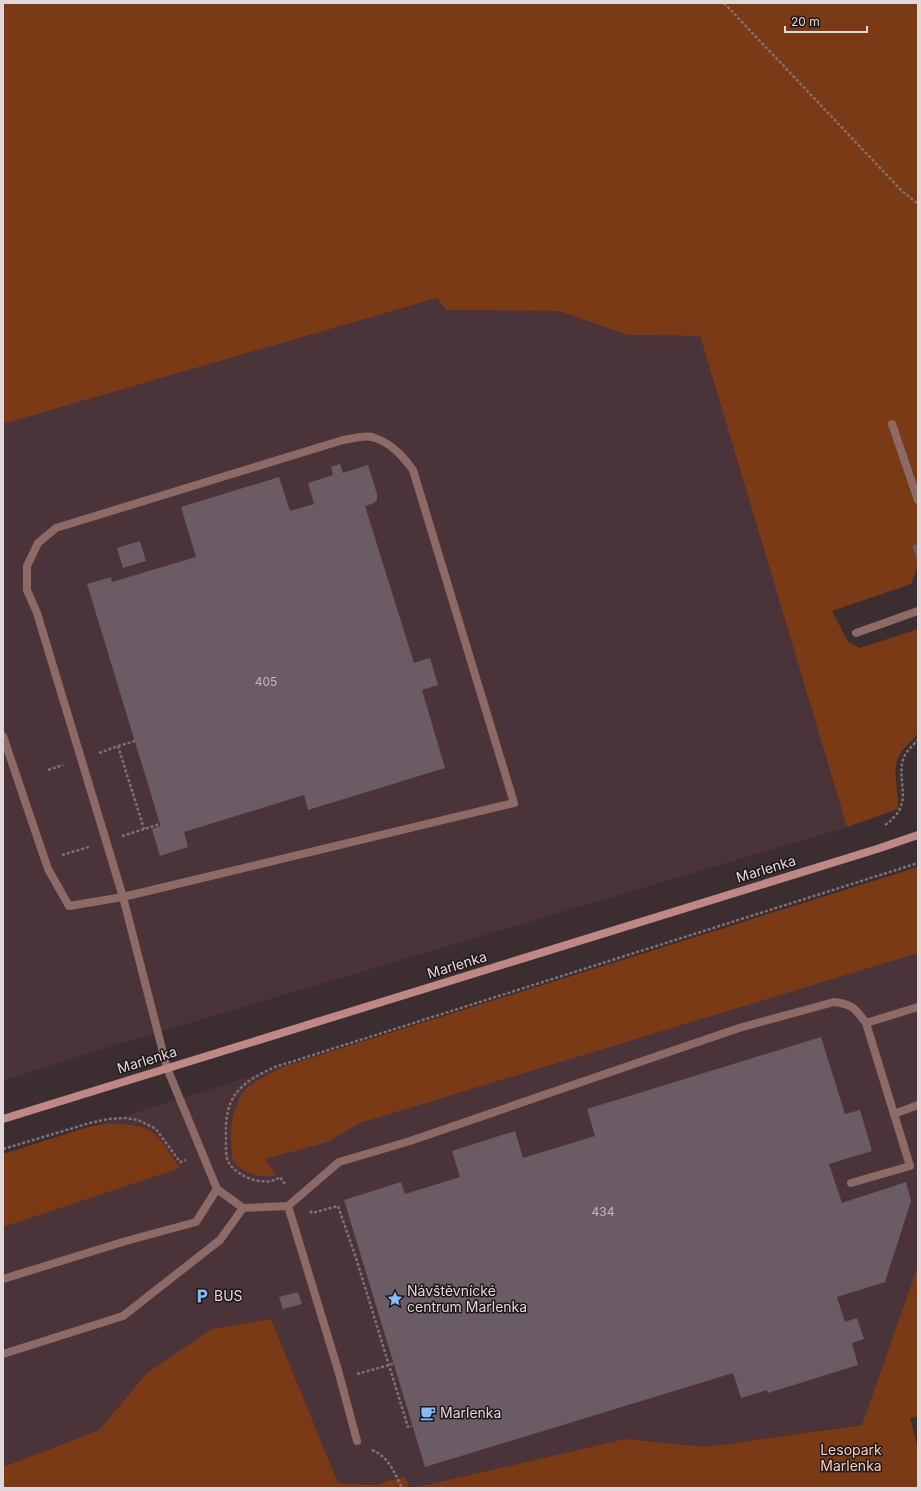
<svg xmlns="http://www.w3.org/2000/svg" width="921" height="1491" font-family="Inter,sans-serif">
<rect width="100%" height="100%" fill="#3c2d30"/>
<!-- built -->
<path fill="#4a3439" d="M437 298 446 310 559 311 628 335 700 336 847 827 79 1056 3 1081V424Z
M918 867V1416L706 1447 625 1439 431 1484 410 1488 405 1477 374 1485 338 1483 271 1319 147 1373 99 1430 3 1467V1154L285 1066Z"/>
<!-- green -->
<path fill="#7a3a16" d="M3 3H918V566L911 584 832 611 848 642 860 648 918 629V734C911 741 902 749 898 758 892 774 899 793 898 809L847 827 700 336 628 335 559 311 446 310 437 298 3 424Z
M918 867V953L360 1123 328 1142 265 1159 276 1175C256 1178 249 1175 233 1162 230 1141 229 1123 237 1104 239 1099 241 1093 245 1090 253 1081 274 1072 285 1066Z
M107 1124C154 1124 155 1131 180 1168L3 1227V1154L88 1127Z
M918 1266V1416L910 1418 918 1449V1488H3V1467L99 1430 147 1373 212 1329 271 1319 338 1483 374 1485 405 1477 410 1488 431 1484 625 1439 706 1447 862 1425Z"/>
<!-- building -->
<path fill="#6a5b64" d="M340 464 343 473 368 465 377 494V500L374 503 365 506 414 663 430 658 438 685 422 690 445 768 308 810 304 795 184 832 188 847 160 856 152 829 160 826V824L87 584 111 577 112 582 196 557 181 507 279 477 290 511 314 504 308 483 333 475 331 467Z
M140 541 146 561 123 568 117 548Z
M918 544V562L912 546Z
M821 1037 845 1114 860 1110 872 1151 829 1164 842 1203 906 1182 911 1201 885 1282 837 1297 845 1322 857 1318 864 1339 852 1343 858 1365 768 1393 767 1390 741 1398 733 1373 425 1467 344 1200 401 1182 405 1194 460 1177 452 1151 515 1131 523 1158 595 1136 587 1109Z
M298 1292 302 1304 283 1309 279 1297Z"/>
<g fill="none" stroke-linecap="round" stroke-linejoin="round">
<!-- path -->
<path stroke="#7e7174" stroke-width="2.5" stroke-dasharray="3 2" stroke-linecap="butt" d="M724 3 901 190 918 204
M118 746 135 741
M99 753 118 746 144 829
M48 770 63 765
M885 825C889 823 891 820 894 817 911 800 897 779 903 760 905 752 912 746 918 740
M122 836 160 824
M62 855 89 847
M3 1149 90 1123 108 1119 124 1118 138 1120 156 1129 180 1162 186 1160
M285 1184 280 1177C266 1188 237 1177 229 1163 225 1157 226 1145 226 1138 224 1097 239 1083 275 1067L918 863
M310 1211 312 1213 338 1206 356 1258 408 1427 412 1426
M357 1374 393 1364
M372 1450C389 1457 394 1472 402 1488"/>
<!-- lane -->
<path stroke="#8d6a66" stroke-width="8" d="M892 424 918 500
M856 633 918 611
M3 736 48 869 69 906 123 897 198 879 514 803 413 470C402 455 390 442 372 437 364 435 351 439 343 440L56 528 38 543 27 566V590L37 613 123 897 167 1068 217 1189 243 1208 288 1206 339 1162 410 1141 739 1028 834 1002C852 1004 855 1008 866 1023L910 1166 851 1183
M866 1023 918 1007
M894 1114 918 1105
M288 1206 338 1370 357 1441
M3 1279 126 1241 196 1222 217 1189
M3 1354 123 1316 220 1240 243 1208"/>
<!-- secondary -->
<path stroke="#c08884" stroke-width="8" d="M3 1119 877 849 918 835"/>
</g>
<!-- icons -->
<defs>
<g id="parking-bare" transform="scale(1.2)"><path d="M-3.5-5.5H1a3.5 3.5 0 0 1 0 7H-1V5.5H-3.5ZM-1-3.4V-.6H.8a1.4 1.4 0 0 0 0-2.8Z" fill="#83bcfb" stroke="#1e1719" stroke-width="2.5" paint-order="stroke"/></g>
<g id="sight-bare" transform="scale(1.2)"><path d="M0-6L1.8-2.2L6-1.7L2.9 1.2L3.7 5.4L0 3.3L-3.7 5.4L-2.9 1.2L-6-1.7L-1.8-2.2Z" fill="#83bcfb" stroke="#1e1719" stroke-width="2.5" paint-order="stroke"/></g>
<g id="cafe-bare" transform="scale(1.2)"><path d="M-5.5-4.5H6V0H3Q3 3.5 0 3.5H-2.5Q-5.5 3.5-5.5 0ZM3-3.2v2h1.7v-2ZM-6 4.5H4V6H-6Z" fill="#83bcfb" stroke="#1e1719" stroke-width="2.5" paint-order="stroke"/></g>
</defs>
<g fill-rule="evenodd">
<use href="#parking-bare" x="202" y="1296"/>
<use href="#sight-bare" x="395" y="1299"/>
<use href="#cafe-bare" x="428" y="1413"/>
</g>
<g text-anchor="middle" stroke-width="3" stroke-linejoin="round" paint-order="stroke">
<!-- number labels -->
<g font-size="12" fill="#c3b8bc">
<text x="266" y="686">405</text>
<text x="603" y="1216">434</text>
</g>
<!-- street labels -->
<g font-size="14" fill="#e1d7da" stroke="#1e1719">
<text transform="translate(766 869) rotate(-17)" y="5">Marlenka</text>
<text transform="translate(457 965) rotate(-17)" y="5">Marlenka</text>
<text transform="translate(147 1060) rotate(-17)" y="5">Marlenka</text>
</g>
<!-- poi labels -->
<g font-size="14" fill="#e1d7da" stroke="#1e1719" text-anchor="start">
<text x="407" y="1296">Návštěvnícké<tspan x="407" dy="16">centrum Marlenka</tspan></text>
<text x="214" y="1301">BUS</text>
<text x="440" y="1418">Marlenka</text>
</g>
<!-- park labels -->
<g font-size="14" fill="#f7cebb" stroke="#1e1719">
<text x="851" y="1455">Lesopark<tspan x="851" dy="16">Marlenka</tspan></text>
</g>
</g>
<!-- border -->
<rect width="921" height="1491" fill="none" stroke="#e1d7da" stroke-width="8"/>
<!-- scale -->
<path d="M785 26v6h82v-6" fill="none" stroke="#e1d7da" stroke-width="2"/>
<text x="791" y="26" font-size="12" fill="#e1d7da" stroke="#1e1719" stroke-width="3" paint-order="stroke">20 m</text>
</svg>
